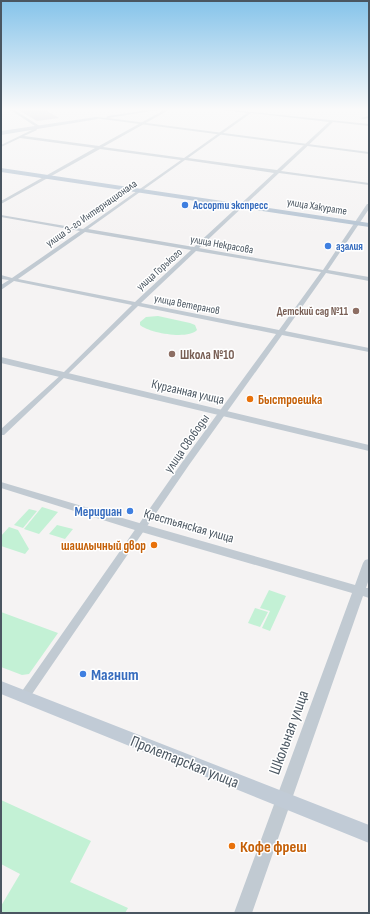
<svg xmlns="http://www.w3.org/2000/svg" width="370" height="914" font-family="'Sofia Sans Condensed',sans-serif">
<rect width="100%" height="100%" fill="#f5f3f3"/>
<!-- green -->
<path fill="#c3f1d5" d="M158 316 190 323 195 325 197 330C188 340 149 333 140 325V322L146 317Z
M42 507 58 512 39 534 24 529Z
M29 509 37 511 23 528 14 525Z
M57 525 73 529 65 539 49 534Z
M9 527 18 530 29 549 25 554 1 546V536Z
M269 590 286 596 270 631 262 628 270 611 260 608Z
M255 608 268 612 260 627 248 623Z
M1 612 58 633 29 674 22 675 1 667Z
M1 800 91 841 70 882 128 908 125 913H1V906L20 874 1 864Z"/>
<!-- building -->
<path fill="#cdcfd5" d="M17 109H43L59 118 37 121Z"/>
<g fill="none" stroke-linecap="round" stroke-linejoin="round">
<!-- minor -->
<path fill="#c1cad2" fill-rule="evenodd" d="M9 109H13L41 127 38 128Z
M166 109 167 111 103 147 184 158 247 113 223 110 221 109 369 124V126L333 122 281 171 369 183V185L279 173 199 248 323 270 367 204H369V209L328 270 369 277V281L326 273 285 331 369 348V352L282 335 189 465 28 700 24 702 20 700 18 697 20 694 183 461 276 334 138 306 67 375 4 435H1V429L63 373 132 305 14 281 1 290V285L9 280 1 279V275L12 278 80 231 1 217V215L83 229 181 160 100 149 1 204V201L95 148 20 138 1 147V145L36 128 37 130 24 136 99 146ZM251 113 329 122 277 170 188 158ZM185 160 274 173 194 247 88 229ZM85 232 191 250 135 302 18 279ZM196 251 321 272 279 330 141 303Z
M369 116V118L363 119 361 118Z"/>
<!-- tertiary -->
<path fill="#c1cad2" fill-rule="evenodd" d="M155 109H164L108 118 369 152V154L94 118 96 117 107 118 106 117 108 116Z
M1 357 369 445V451L1 363Z
M1 482 146 525 355 585 363 563 365 560 369 559V579L366 588H369V598L363 596 252 913H234L352 593 138 531 1 488Z"/>
<!-- secondary -->
<path fill="#c1cbd6" fill-rule="evenodd" d="M96 117 98 119 1 135V131Z
M1 681 369 825V843L1 694Z"/>
<!-- primary -->
<path fill="#b3c2d1" fill-rule="evenodd" d="M1 168 369 223V227L1 172Z"/>
</g>
<!-- sky -->
<linearGradient id="sky" x2="0" y2="1"><stop stop-color="#85c3ea"/><stop offset="0.46" stop-color="#fafafa"/><stop offset="1" stop-color="#fafafa" stop-opacity="0"/></linearGradient>
<rect width="370" height="237" fill="url(#sky)"/>
<!-- markers -->
<g fill="#3f7fe0" stroke="#fff" stroke-width="1.5">
<circle cx="185" cy="205" r="4"/>
<circle cx="328" cy="246" r="4"/>
<circle cx="130" cy="511" r="4"/>
<circle cx="83" cy="674" r="4"/>
</g>
<g fill="#8d6e63" stroke="#fff" stroke-width="1.5">
<circle cx="356" cy="311" r="4"/>
<circle cx="172" cy="354" r="4"/>
</g>
<g fill="#e8710a" stroke="#fff" stroke-width="1.5">
<circle cx="250" cy="399" r="4"/>
<circle cx="154" cy="545" r="4"/>
<circle cx="232" cy="846" r="4"/>
</g>
<g text-anchor="middle" stroke-width="3" stroke-linejoin="round" paint-order="stroke">
<!-- far-shop labels -->
<g font-size="11" font-weight="bold" fill="#366cbe" stroke="#fff" text-anchor="start">
<text x="193" y="209">Ассорти экспресс</text>
<text x="336" y="250">азалия</text>
</g>
<!-- far-street labels -->
<g font-size="11" fill="#4a5661" stroke="#fff">
<text transform="translate(317 206) rotate(9)" y="4">улица Хакурате</text>
<text transform="translate(91 213) rotate(-35)" y="4">улица 3-го Интернационала</text>
<text transform="translate(222 244) rotate(10)" y="4">улица Некрасова</text>
<text transform="translate(159 269) rotate(-42)" y="4">улица Горького</text>
<text transform="translate(187 304) rotate(11)" y="4">улица Ветеранов</text>
</g>
<!-- far-education labels -->
<g font-size="11" font-weight="bold" fill="#785e54" stroke="#fff" text-anchor="end">
<text x="348" y="315">Детский сад №11</text>
</g>
<!-- education labels -->
<g font-size="13" font-weight="bold" fill="#785e54" stroke="#fff" text-anchor="start">
<text x="180" y="359">Школа №10</text>
</g>
<!-- street labels -->
<g font-size="13" fill="#4a5661" stroke="#fff">
<text transform="translate(188 391) rotate(13)" y="5">Курганная улица</text>
<text transform="translate(186 443) rotate(-55)" y="5">улица Свободы</text>
<text transform="translate(189 525) rotate(16)" y="5">Крестьянская улица</text>
</g>
<!-- food labels -->
<g font-size="13" font-weight="bold" fill="#c56008" stroke="#fff" text-anchor="start">
<text x="258" y="404">Быстроешка</text>
<text x="146" y="550" text-anchor="end">шашлычный двор</text>
</g>
<!-- shop labels -->
<g font-size="13" font-weight="bold" fill="#366cbe" stroke="#fff" text-anchor="end">
<text x="122" y="516">Меридиан</text>
</g>
<!-- near-shop labels -->
<g font-size="16" font-weight="bold" fill="#366cbe" stroke="#fff" text-anchor="start">
<text x="91" y="680">Магнит</text>
</g>
<!-- near-street labels -->
<g font-size="16" fill="#4a5661" stroke="#fff">
<text transform="translate(288 732) rotate(-70)" y="6">Школьная улица</text>
<text transform="translate(185 761) rotate(22)" y="6">Пролетарская улица</text>
</g>
<!-- near-food labels -->
<g font-size="16" font-weight="bold" fill="#c56008" stroke="#fff" text-anchor="start">
<text x="240" y="852">Кофе фреш</text>
</g>
</g>
<!-- border -->
<rect width="370" height="914" fill="none" stroke="#4a5661" stroke-width="4"/>
</svg>
